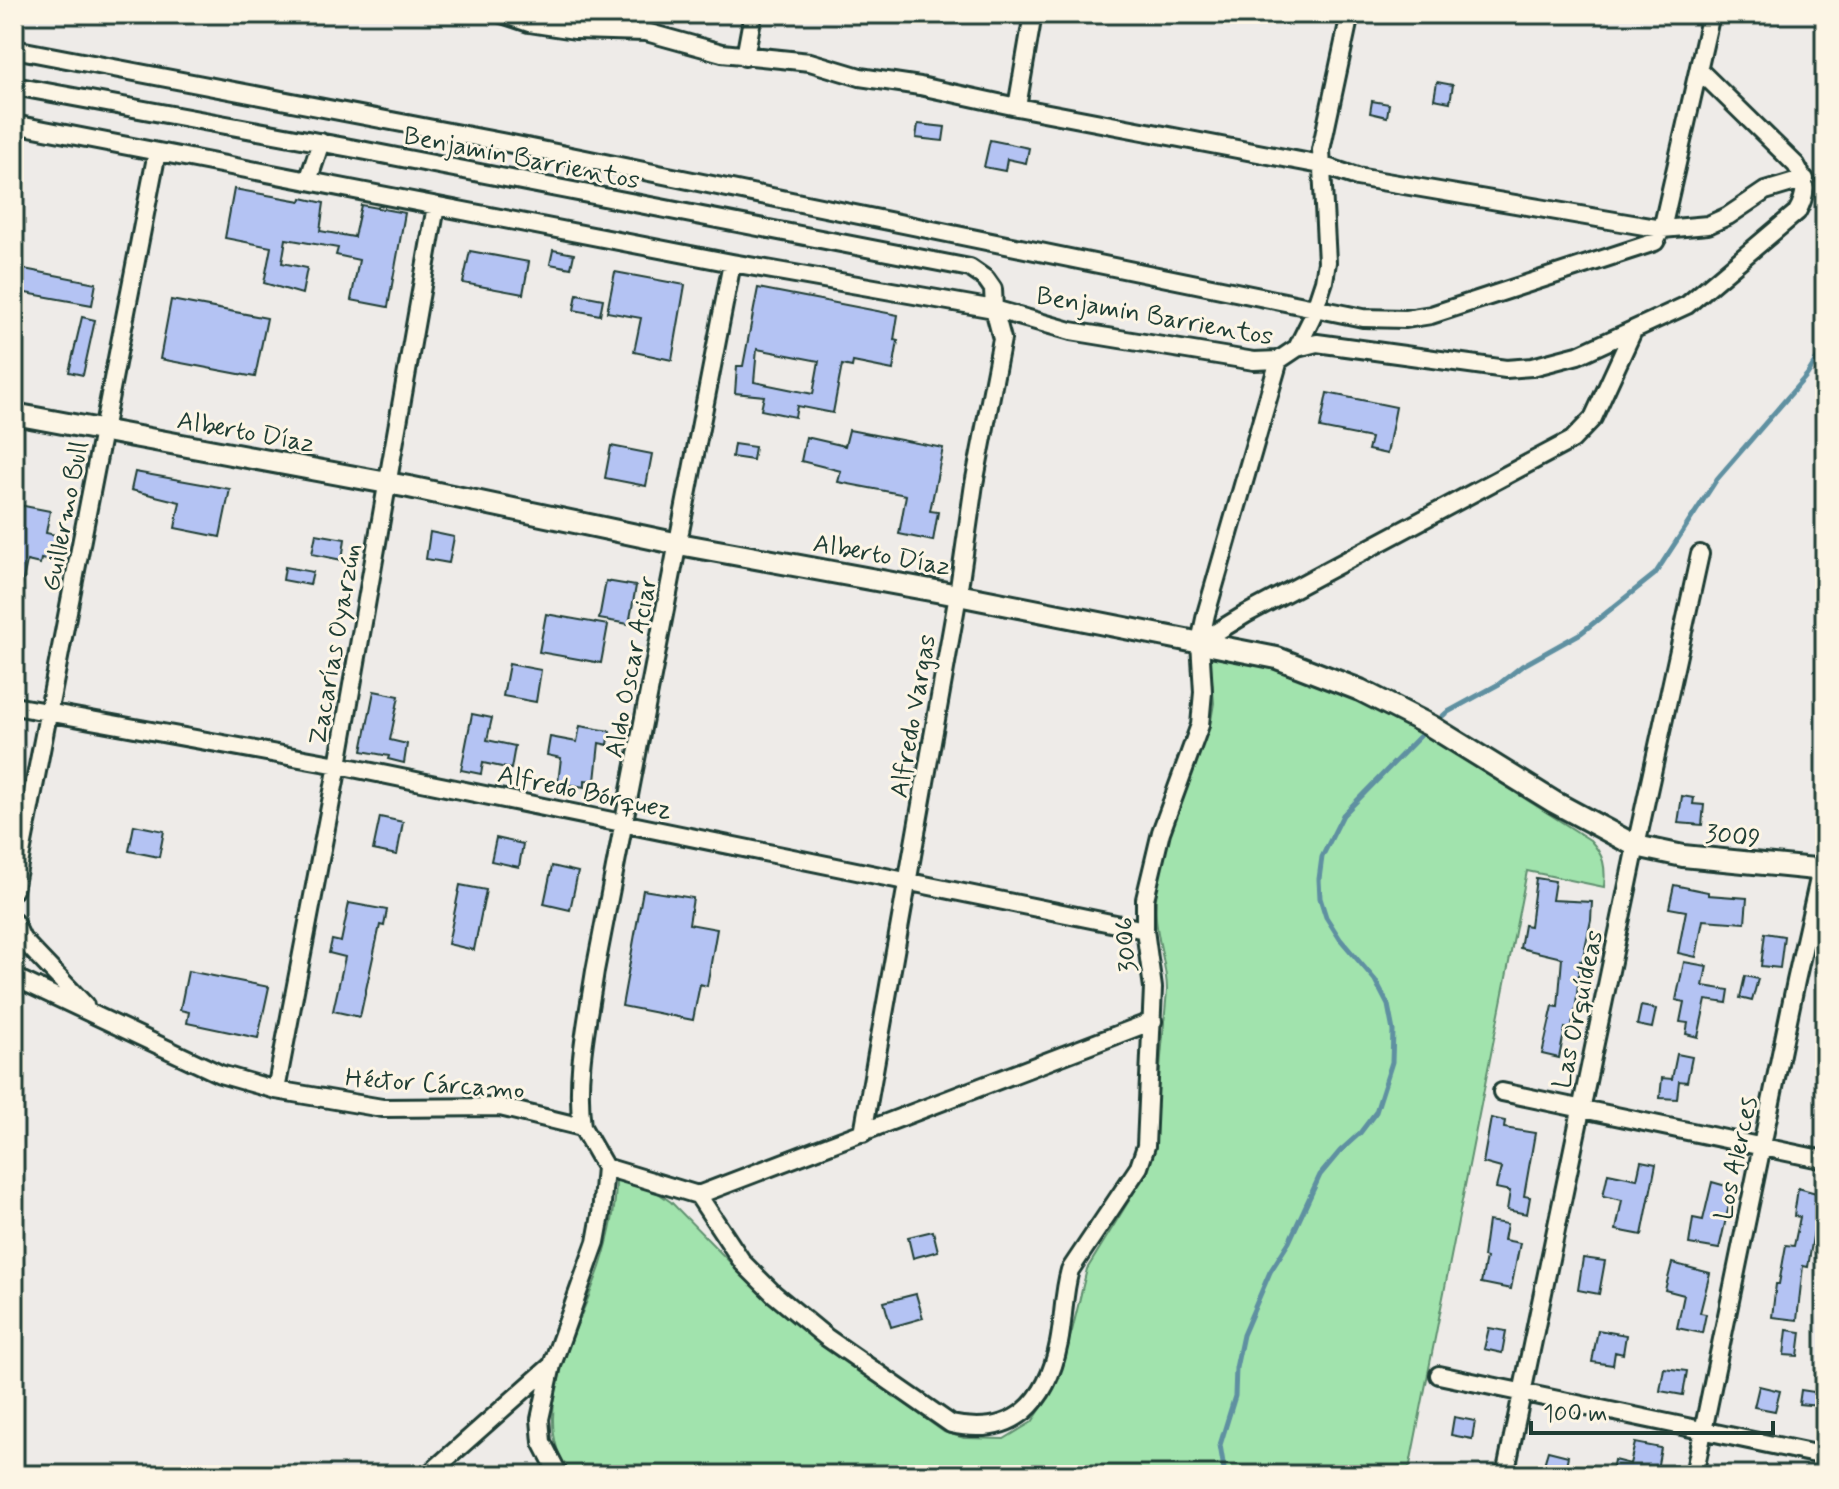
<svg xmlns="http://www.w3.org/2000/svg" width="1839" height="1489" font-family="Mynerve,sans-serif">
<rect width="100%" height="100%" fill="#eeebe8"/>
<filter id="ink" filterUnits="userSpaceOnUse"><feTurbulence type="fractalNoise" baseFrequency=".0125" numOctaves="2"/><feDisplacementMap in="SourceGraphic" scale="16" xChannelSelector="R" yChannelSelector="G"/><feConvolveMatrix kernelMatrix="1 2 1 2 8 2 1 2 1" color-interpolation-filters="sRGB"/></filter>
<g filter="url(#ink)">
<!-- green -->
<path fill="#a1e3ad" stroke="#609070" stroke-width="2" d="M1210 654 1270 665 1318 683 1414 728 1590 840C1604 855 1606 867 1604 887L1527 871 1408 1475H571C524 1416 581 1326 601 1264 610 1236 616 1209 616 1179L658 1193 671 1202 768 1301 803 1330 944 1432 964 1438 1004 1439 1032 1422 1052 1392 1072 1331 1087 1269 1136 1189 1153 1147 1167 990C1167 965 1157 941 1156 917 1152 860 1191 776 1211 721L1214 703Z"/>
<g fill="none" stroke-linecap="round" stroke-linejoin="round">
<!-- stream -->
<path stroke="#5e90a1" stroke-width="5" d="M1436 722 1446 713 1499 684 1522 666 1581 633 1655 574 1717 479 1807 375 1825 346
M1225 1475 1220 1445 1235 1396 1236 1368 1243 1335 1270 1272 1289 1242 1320 1175 1340 1151 1360 1133 1376 1112 1392 1062 1393 1031 1388 1005 1375 980 1340 939 1326 917 1320 898 1319 879 1322 857 1343 815 1425 731"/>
</g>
<!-- building -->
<path fill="#b4c3f3" stroke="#1f3d34" stroke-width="2" fill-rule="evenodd" d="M1437 82 1453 85 1450 102 1434 99Z
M1372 101 1389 104 1387 117 1370 113Z
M918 124 945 127 943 141 916 138Z
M990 140 1029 148 1026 163 1007 159 1005 171 984 167Z
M234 189 301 201 302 198 324 203 320 231 354 237 361 205 405 213 388 307 351 300 359 260 336 255 338 248 286 239 282 263 307 268 302 294 264 283 271 247 225 238Z
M553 250 574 254 571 268 550 264Z
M470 251 529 262 523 294 463 283Z
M24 269 96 283 92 305 20 292Z
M615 272 685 285 672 360 634 352 641 318 607 312Z
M758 288 898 315 894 340 898 341 893 370 853 362 852 367 842 365 833 413 797 406 795 417 761 410 764 396 735 393 737 366H743ZM757 349 819 361 813 394 754 382Z
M577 294 603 299 600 315 574 310Z
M171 300 267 318 255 377 160 359Z
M82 317 95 320 83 375 69 372Z
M1327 393 1396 407 1387 454 1368 450 1371 438 1320 428Z
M849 430 943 448 930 511 938 512 933 541 899 534 906 495 838 482 841 471 801 461 806 437 845 446Z
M734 444 755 447 753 460 732 457Z
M611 446 652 454 646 486 605 478Z
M135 472 230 489 220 537 175 528 180 502 131 490Z
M14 504 50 511 46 533 61 536 56 562 41 559 40 564 27 561 20 594H14Z
M430 532 454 537 449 563 426 559Z
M316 534 345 539 342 560 312 554Z
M285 567 313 572 310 585 283 580Z
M606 581 636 586 629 624 599 619Z
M546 614 608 625 601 663 539 652Z
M509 664 541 670 536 702 503 696Z
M374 691 399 696 390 740 407 744 404 763 388 759 389 756 362 751Z
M472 714 492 718 487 740 515 746 511 769 483 763 481 774 461 770Z
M580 726 610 731 608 745 599 743 595 781 585 780V787L558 783 561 758 547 755 550 737 577 742Z
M1682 796 1694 798 1693 804 1704 805 1702 825 1678 823Z
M380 817 403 822 397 855 373 850Z
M134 825 164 831 159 857 129 851Z
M496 838 523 844 519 867 491 861Z
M552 866 578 872 570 910 544 904Z
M1536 878 1555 881 1552 900 1592 902 1591 920 1582 962 1580 961 1576 1006 1571 1030 1565 1028 1559 1058 1542 1054 1553 1006 1558 1007 1562 958 1520 948 1524 925 1530 926Z
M460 885 486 890 474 950 448 944Z
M1674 885 1708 892V895L1747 898 1745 923 1703 920 1696 957 1678 953 1686 911 1669 908Z
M643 890 693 898 689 924 717 929 707 986 700 984 693 1020 622 1006Z
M349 903 387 910 384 926 380 925 360 1017 333 1011 345 957 329 953 332 940 341 942Z
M1765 933 1784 936 1780 968 1761 966Z
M1684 962 1707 966 1703 986 1729 990 1727 1003 1706 1000 1698 1037 1686 1034 1688 1023 1680 1022 1684 1002 1676 1000Z
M188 971 269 987 258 1038 187 1023 189 1012 180 1010Z
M1745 976 1758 979 1752 1001 1740 998Z
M1641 1006 1656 1009 1652 1028 1637 1025Z
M1677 1054 1692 1057 1687 1082 1679 1081 1677 1099 1660 1098 1662 1078 1672 1079Z
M1491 1118 1505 1121 1504 1128 1535 1133 1524 1196 1530 1197 1527 1214 1507 1210 1510 1191 1496 1188 1501 1168 1483 1163Z
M1641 1161 1656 1164 1642 1235 1616 1230 1622 1200 1603 1196 1608 1173 1637 1179Z
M1712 1182 1733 1188 1719 1249 1689 1244 1693 1218 1703 1220Z
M1798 1188 1820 1194 1808 1267 1803 1266 1797 1320 1772 1317 1776 1284H1779L1786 1245 1794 1246 1800 1217 1794 1216Z
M1488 1221 1507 1224 1504 1240 1520 1243 1511 1289 1481 1283 1486 1258 1483 1257Z
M933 1231 938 1251 913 1258 908 1237Z
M1583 1258 1605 1261 1599 1294 1578 1290Z
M1672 1263 1710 1273 1700 1313 1706 1314 1702 1333 1677 1328 1684 1295 1665 1290Z
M916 1294 923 1318 891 1327 884 1302Z
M1489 1328 1506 1331 1502 1353 1484 1349Z
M1598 1330 1626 1335 1623 1354 1615 1352 1613 1365 1592 1362Z
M1787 1330 1801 1332 1798 1356 1784 1355Z
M1664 1368 1687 1371 1683 1395 1660 1391Z
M1759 1386 1780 1391 1775 1411 1754 1407Z
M1801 1390 1821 1393 1819 1406 1799 1404Z
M1454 1417 1475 1421 1472 1439 1451 1435Z
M1635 1443 1661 1448 1656 1475H1611L1614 1460 1630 1464Z
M1548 1451 1568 1456 1564 1475 1542 1471Z"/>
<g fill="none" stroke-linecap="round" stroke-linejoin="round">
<!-- minor casing -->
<g stroke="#1f3d34" stroke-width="22">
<path id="minor" d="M502 14 529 23 575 30 646 32 722 53 810 62 860 77 920 86 1017 107 1321 165 1357 177 1662 229 1708 225 1728 216 1765 191 1805 179
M14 49 512 144 1363 318 1406 319 1431 315 1655 242 1662 229 1711 14
M745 57 753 14
M14 86 356 149 970 268 986 279 993 289 994 309 1002 339 974 484 958 595 863 1133
M1017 107 1033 14
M14 124 732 263 994 309 1071 331 1254 361 1279 360 1297 348 1317 343 1506 369 1532 367 1578 355 1687 305 1797 212C1807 194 1807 183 1796 165L1699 70
M308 181 321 142
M1297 348 1311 320 1324 281 1327 262 1321 150 1350 14
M1200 642 1246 614 1572 440 1593 418 1633 331
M14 706 338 765 1145 930
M14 890 157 152
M14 922 22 939 85 1005
M14 977 220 1074 276 1090 382 1108 500 1107 582 1127 605 1167 601 1215 596 1242 552 1365 540 1419 542 1442 559 1475
M276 1090 338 765 436 206
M1502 1092 1825 1160
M582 1127C575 1075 587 1024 595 971L732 263
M605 1167 698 1195 1153 1021
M698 1195 743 1263 774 1294 826 1337 951 1424C1014 1438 1047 1403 1059 1343 1064 1318 1063 1294 1070 1270L1139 1167 1146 1146 1153 988 1145 930V899L1161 832 1200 725 1203 692 1200 642 1206 614 1279 360
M1439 1375 1825 1456
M428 1475 552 1365
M1505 1475 1636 846 1700 554
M1694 1475 1796 981 1825 852"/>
</g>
<!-- tertiary casing -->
<g stroke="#1f3d34" stroke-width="26">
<path id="tertiary" d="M14 414 409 487 679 544 958 595 1277 658 1360 690 1431 726 1554 802 1636 846 1683 856 1825 870"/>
</g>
<!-- minor -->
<use href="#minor" stroke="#fcf5e5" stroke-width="16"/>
<!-- tertiary -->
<use href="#tertiary" stroke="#fcf5e5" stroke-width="20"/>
</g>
</g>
<g text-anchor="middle" stroke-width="6" stroke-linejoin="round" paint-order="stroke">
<!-- street labels -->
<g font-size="26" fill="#1f3d34" stroke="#fcf5e5">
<text transform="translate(522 157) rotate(11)" y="9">Benjamin Barrientos</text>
<text transform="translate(1155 315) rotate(10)" y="9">Benjamin Barrientos</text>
<text transform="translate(246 431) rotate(10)" y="9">Alberto Díaz</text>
<text transform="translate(64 516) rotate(-79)" y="9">Guillermo Bull</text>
<text transform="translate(882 554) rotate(10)" y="9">Alberto Díaz</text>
<text transform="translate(334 644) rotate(-80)" y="9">Zacarías Oyarzún</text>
<text transform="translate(630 667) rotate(-79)" y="9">Aldo Oscar Aciar</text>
<text transform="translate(912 716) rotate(-80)" y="9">Alfredo Vargas</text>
<text transform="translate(585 791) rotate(12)" y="9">Alfredo Bórquez</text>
<text transform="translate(1733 835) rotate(6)" y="9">3009</text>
<text transform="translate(1125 945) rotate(-95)" y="9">3006</text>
<text transform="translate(1577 1009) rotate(-78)" y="9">Las Orquídeas</text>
<text transform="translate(435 1083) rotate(4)" y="9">Héctor Cárcamo</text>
<text transform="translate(1735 1158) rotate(-78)" y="9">Los Alerces</text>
</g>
</g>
<!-- margin -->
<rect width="1839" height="1489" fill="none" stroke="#fcf5e5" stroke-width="48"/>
<rect x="24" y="24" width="1791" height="1441" fill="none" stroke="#1f3d34" stroke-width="3" filter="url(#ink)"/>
<!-- scale -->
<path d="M1531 1421v12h242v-12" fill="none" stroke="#1f3d34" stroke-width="4"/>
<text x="1543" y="1421" font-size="24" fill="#1f3d34" stroke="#fcf5e5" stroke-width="6" paint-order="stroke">100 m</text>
</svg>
